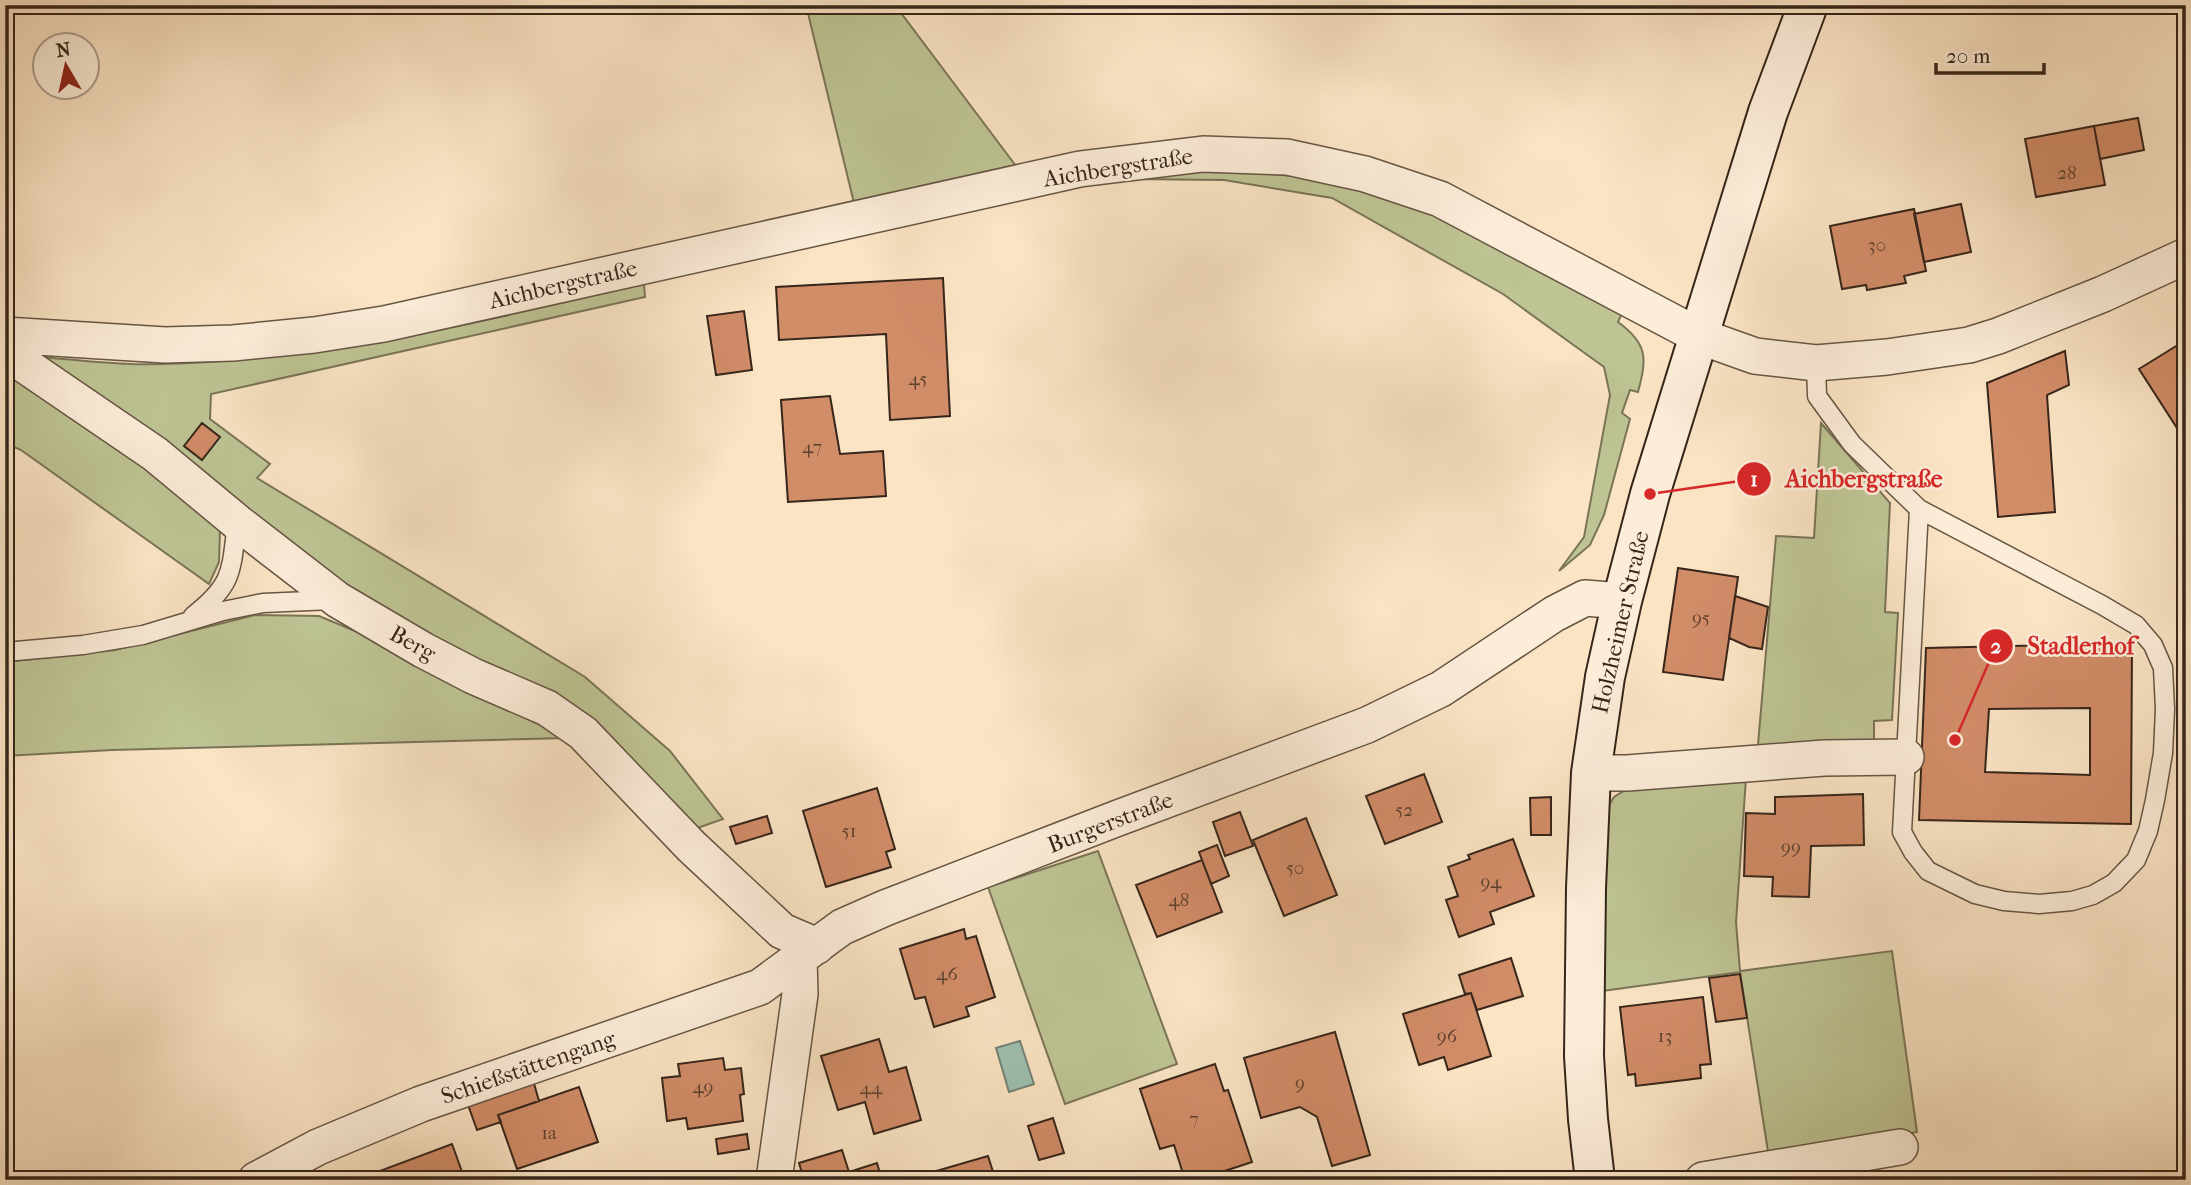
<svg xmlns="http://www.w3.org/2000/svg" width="2191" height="1185" font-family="'IM FELL French Canon',serif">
<rect width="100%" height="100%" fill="#fae4c4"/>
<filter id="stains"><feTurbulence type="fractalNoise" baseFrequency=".00286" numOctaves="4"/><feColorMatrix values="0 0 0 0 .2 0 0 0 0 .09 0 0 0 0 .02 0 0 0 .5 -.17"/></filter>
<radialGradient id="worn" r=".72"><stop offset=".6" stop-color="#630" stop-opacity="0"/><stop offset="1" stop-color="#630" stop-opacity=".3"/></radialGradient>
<!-- green -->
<path fill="#bec494" stroke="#7a7457" stroke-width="2" d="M806 5H895L1016 166 854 203Z
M1235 171 1318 178 1375 189 1446 216 1622 313 1618 322C1648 344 1647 358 1638 392L1630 390 1622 413 1630 419 1604 515 1590 545 1559 571 1584 537 1610 395 1604 367 1503 294 1332 198 1224 180 1129 179 1163 172Z
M644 284 645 297 211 394 210 419 270 464 257 478 585 677 670 751 723 819 695 829 445 649 361 599 35 357C77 359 120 366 162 364 326 360 485 321 644 284Z
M5 373 107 436 220 530 219 562 209 584 21 450 5 443Z
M1821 423 1890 503 1885 612 1898 613 1892 720 1874 721V741L1757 756 1776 536 1814 538Z
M255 615 319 616 372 638 489 697 564 738 112 750 5 756V662L115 650Z
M1746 778 1736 922 1740 971 1892 951 1917 1132 1769 1158 1740 972 1602 991 1608 807 1614 797 1627 789Z
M1098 851 1177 1064 1065 1104 988 887Z"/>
<!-- water -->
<path fill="#9ebfb1" stroke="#748175" stroke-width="2" d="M1020 1041 1034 1084 1009 1092 996 1048Z"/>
<!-- building -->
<path fill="#d18c68" stroke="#36251a" stroke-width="2" fill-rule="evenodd" d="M2138 118 2144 150 2100 159 2094 126Z
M2094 126 2105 185 2036 197 2025 139Z
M1961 204 1971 252 1924 262 1914 214Z
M1914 209 1926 271 1904 276 1906 283 1867 290 1866 285 1842 289 1830 226Z
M943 278 950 416 890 420 886 334 779 340 776 287Z
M744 311 752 370 716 375 707 316Z
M2186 340V442L2139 369Z
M2065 351 2069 385 2047 395 2055 512 1998 517 1987 383Z
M830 396 840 454 883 451 886 496 788 502 781 400Z
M202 423 220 437 202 460 184 446Z
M1678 568 1738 577 1723 680 1663 672Z
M1735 596 1768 607 1762 649 1749 647 1729 638Z
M2132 643 2131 824 1919 820 1926 648ZM2090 708V775L1985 772 1989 709Z
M1424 774 1442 822 1385 844 1366 796Z
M877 788 895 849 886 852 891 867 826 887 803 811Z
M1863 794 1864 845 1811 846 1809 897 1772 896 1773 877 1744 876 1746 813 1775 814V797Z
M1551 797V835H1531L1530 798Z
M1240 812 1253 846 1225 856 1213 822Z
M767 816 772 833 736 844 730 827Z
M1306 818 1337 895 1284 916 1253 840Z
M1513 839 1534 896 1490 912 1494 924 1459 937 1446 900 1458 896 1448 867 1470 859 1468 855Z
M1217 845 1229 876 1211 884 1199 852Z
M1202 860 1222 912 1157 937 1136 885Z
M964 929 966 939 976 936 995 997 966 1007 969 1016 934 1027 925 997 915 999 900 949Z
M1511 958 1523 996 1477 1010 1471 993 1465 994 1459 975Z
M1740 974 1747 1018 1716 1022 1709 978Z
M1471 993 1491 1056 1448 1070 1444 1057 1419 1065 1403 1014Z
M1703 997 1711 1064 1700 1065 1701 1078 1636 1086 1635 1074 1628 1075 1620 1007Z
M1335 1032 1370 1155 1332 1166 1317 1117 1300 1107 1261 1118 1244 1058Z
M879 1039 889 1072 906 1067 921 1120 874 1134 865 1102 838 1110 821 1056Z
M723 1058 725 1070 741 1068 744 1094 740 1095 743 1121 688 1129 686 1118 667 1121 662 1078 680 1076 678 1064Z
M1215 1064 1224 1091 1228 1090 1252 1162 1197 1180H1185L1174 1145 1160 1149 1140 1089Z
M533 1080 539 1101 498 1115 501 1122 477 1130 467 1102Z
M579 1087 598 1142 517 1169 498 1115Z
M1053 1118 1064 1153 1039 1160 1028 1126Z
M747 1134 749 1149 718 1154 716 1139Z
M452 1144 465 1180H371L369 1175Z
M842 1150 849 1172 824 1180H804L799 1163Z
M988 1156 995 1178 1009 1174 1010 1180H927L926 1174Z
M877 1163 882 1180H824L849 1172Z"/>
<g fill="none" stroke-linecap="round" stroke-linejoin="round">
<!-- lane casing -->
<g stroke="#675544" stroke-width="21">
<path id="lane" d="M1816 363 1817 396 1852 444 1919 509 2102 605 2136 625 2153 645 2163 668 2165 709 2163 753 2155 800 2148 831 2136 860 2114 883 2093 895 2072 901 2039 904 2004 901 1975 894 1928 871 1913 852 1902 832 1919 509
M193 616C234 584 231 571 237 522
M5 652 83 645 143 635 223 611 263 603 332 600"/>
</g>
<!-- street casing -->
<g stroke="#675544" stroke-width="38">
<path id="street" d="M5 335 165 345 233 343 314 335 384 324 1080 169 1203 154 1287 157 1365 174 1440 199 1699 336 1755 356 1816 363 1887 357 1969 345 1998 336 2103 294 2186 256
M11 335 17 355 26 366 155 454 237 522 338 600 423 650 473 676 547 708 583 733 691 846 782 931 817 946
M1591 773H1627L1824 758 1906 757
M256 1180 318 1147 421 1104 760 987 842 927 885 908 1118 818 1367 725 1441 689 1554 614 1585 598 1622 601
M774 1180 800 994 799 958
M1703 1180 1900 1147"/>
</g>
<!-- secondary casing -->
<g stroke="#36251a" stroke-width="42">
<path id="secondary" d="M1595 1180 1588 1119 1584 1056 1586 888 1591 773 1605 677 1622 601 1650 494 1768 112 1808 5"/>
</g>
<!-- lane -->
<use href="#lane" stroke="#fcedd9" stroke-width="18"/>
<!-- street -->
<use href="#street" stroke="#fcedd9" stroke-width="35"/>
<!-- secondary -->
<use href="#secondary" stroke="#fcedd9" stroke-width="38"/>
</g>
<g text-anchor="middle" stroke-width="5" stroke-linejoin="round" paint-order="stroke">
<!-- number labels -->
<g font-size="19" fill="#5d3f2e">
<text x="2067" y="179">28</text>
<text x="1877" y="251">30</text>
<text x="918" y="385">45</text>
<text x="812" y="453">47</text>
<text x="1701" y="624">95</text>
<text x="1404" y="816">52</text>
<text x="849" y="837">51</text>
<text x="1791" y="853">99</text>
<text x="1295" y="874">50</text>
<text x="1491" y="888">94</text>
<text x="1179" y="906">48</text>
<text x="947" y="980">46</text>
<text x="1447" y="1042">96</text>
<text x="1665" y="1042">13</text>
<text x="1300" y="1089">9</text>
<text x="703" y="1093">49</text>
<text x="871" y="1094">44</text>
<text x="1194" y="1125">7</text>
<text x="549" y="1139">1a</text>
</g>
<!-- street labels -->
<g font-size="23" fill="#36251a" stroke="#fcedd9">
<text transform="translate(1118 167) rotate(-9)" y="8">Aichbergstraße</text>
<text transform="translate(563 284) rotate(-13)" y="8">Aichbergstraße</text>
<text transform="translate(1620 622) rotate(-77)" y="8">Holzheimer Straße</text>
<text transform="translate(413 643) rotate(29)" y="8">Berg</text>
<text transform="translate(1110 822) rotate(-21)" y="8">Burgerstraße</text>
<text transform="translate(528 1067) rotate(-19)" y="8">Schießstättengang</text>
</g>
</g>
<!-- callouts -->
<path fill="none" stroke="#d62828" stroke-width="2.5" d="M1650 494L1754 479M1955 740L1996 646"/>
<g fill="#d62828" stroke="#fcedd9" stroke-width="2.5">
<circle cx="1650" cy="494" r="7"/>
<circle cx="1955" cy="740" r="7"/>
<circle cx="1754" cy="479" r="18"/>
<circle cx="1996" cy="646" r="18"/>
</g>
<g font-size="21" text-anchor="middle" font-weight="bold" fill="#fff">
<text x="1754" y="486">1</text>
<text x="1996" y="653">2</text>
</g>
<g font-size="24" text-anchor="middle" font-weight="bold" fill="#d62828" stroke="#fcedd9" stroke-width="5" stroke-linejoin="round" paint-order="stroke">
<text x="1864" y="487">Aichbergstraße</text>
<text x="2081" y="654">Stadlerhof</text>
</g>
<!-- margin -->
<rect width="2191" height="1185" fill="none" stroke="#fae4c4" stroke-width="28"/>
<rect x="7" y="7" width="2177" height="1171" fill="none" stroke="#36251a" stroke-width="3.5"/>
<rect x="14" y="14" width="2163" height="1157" fill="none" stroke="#36251a" stroke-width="2"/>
<!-- north arrow -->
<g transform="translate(66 66) rotate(351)"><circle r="33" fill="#fcedd9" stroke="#ad9d8d" stroke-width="2"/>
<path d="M0-5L12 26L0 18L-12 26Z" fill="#8f2418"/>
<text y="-10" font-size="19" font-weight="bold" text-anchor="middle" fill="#36251a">N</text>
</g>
<!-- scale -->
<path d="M1936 63v10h108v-10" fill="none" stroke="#36251a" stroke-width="3.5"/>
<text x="1946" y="63" font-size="21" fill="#36251a" stroke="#fcedd9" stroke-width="5" paint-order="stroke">20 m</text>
<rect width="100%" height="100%" filter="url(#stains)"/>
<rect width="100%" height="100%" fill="url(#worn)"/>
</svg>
